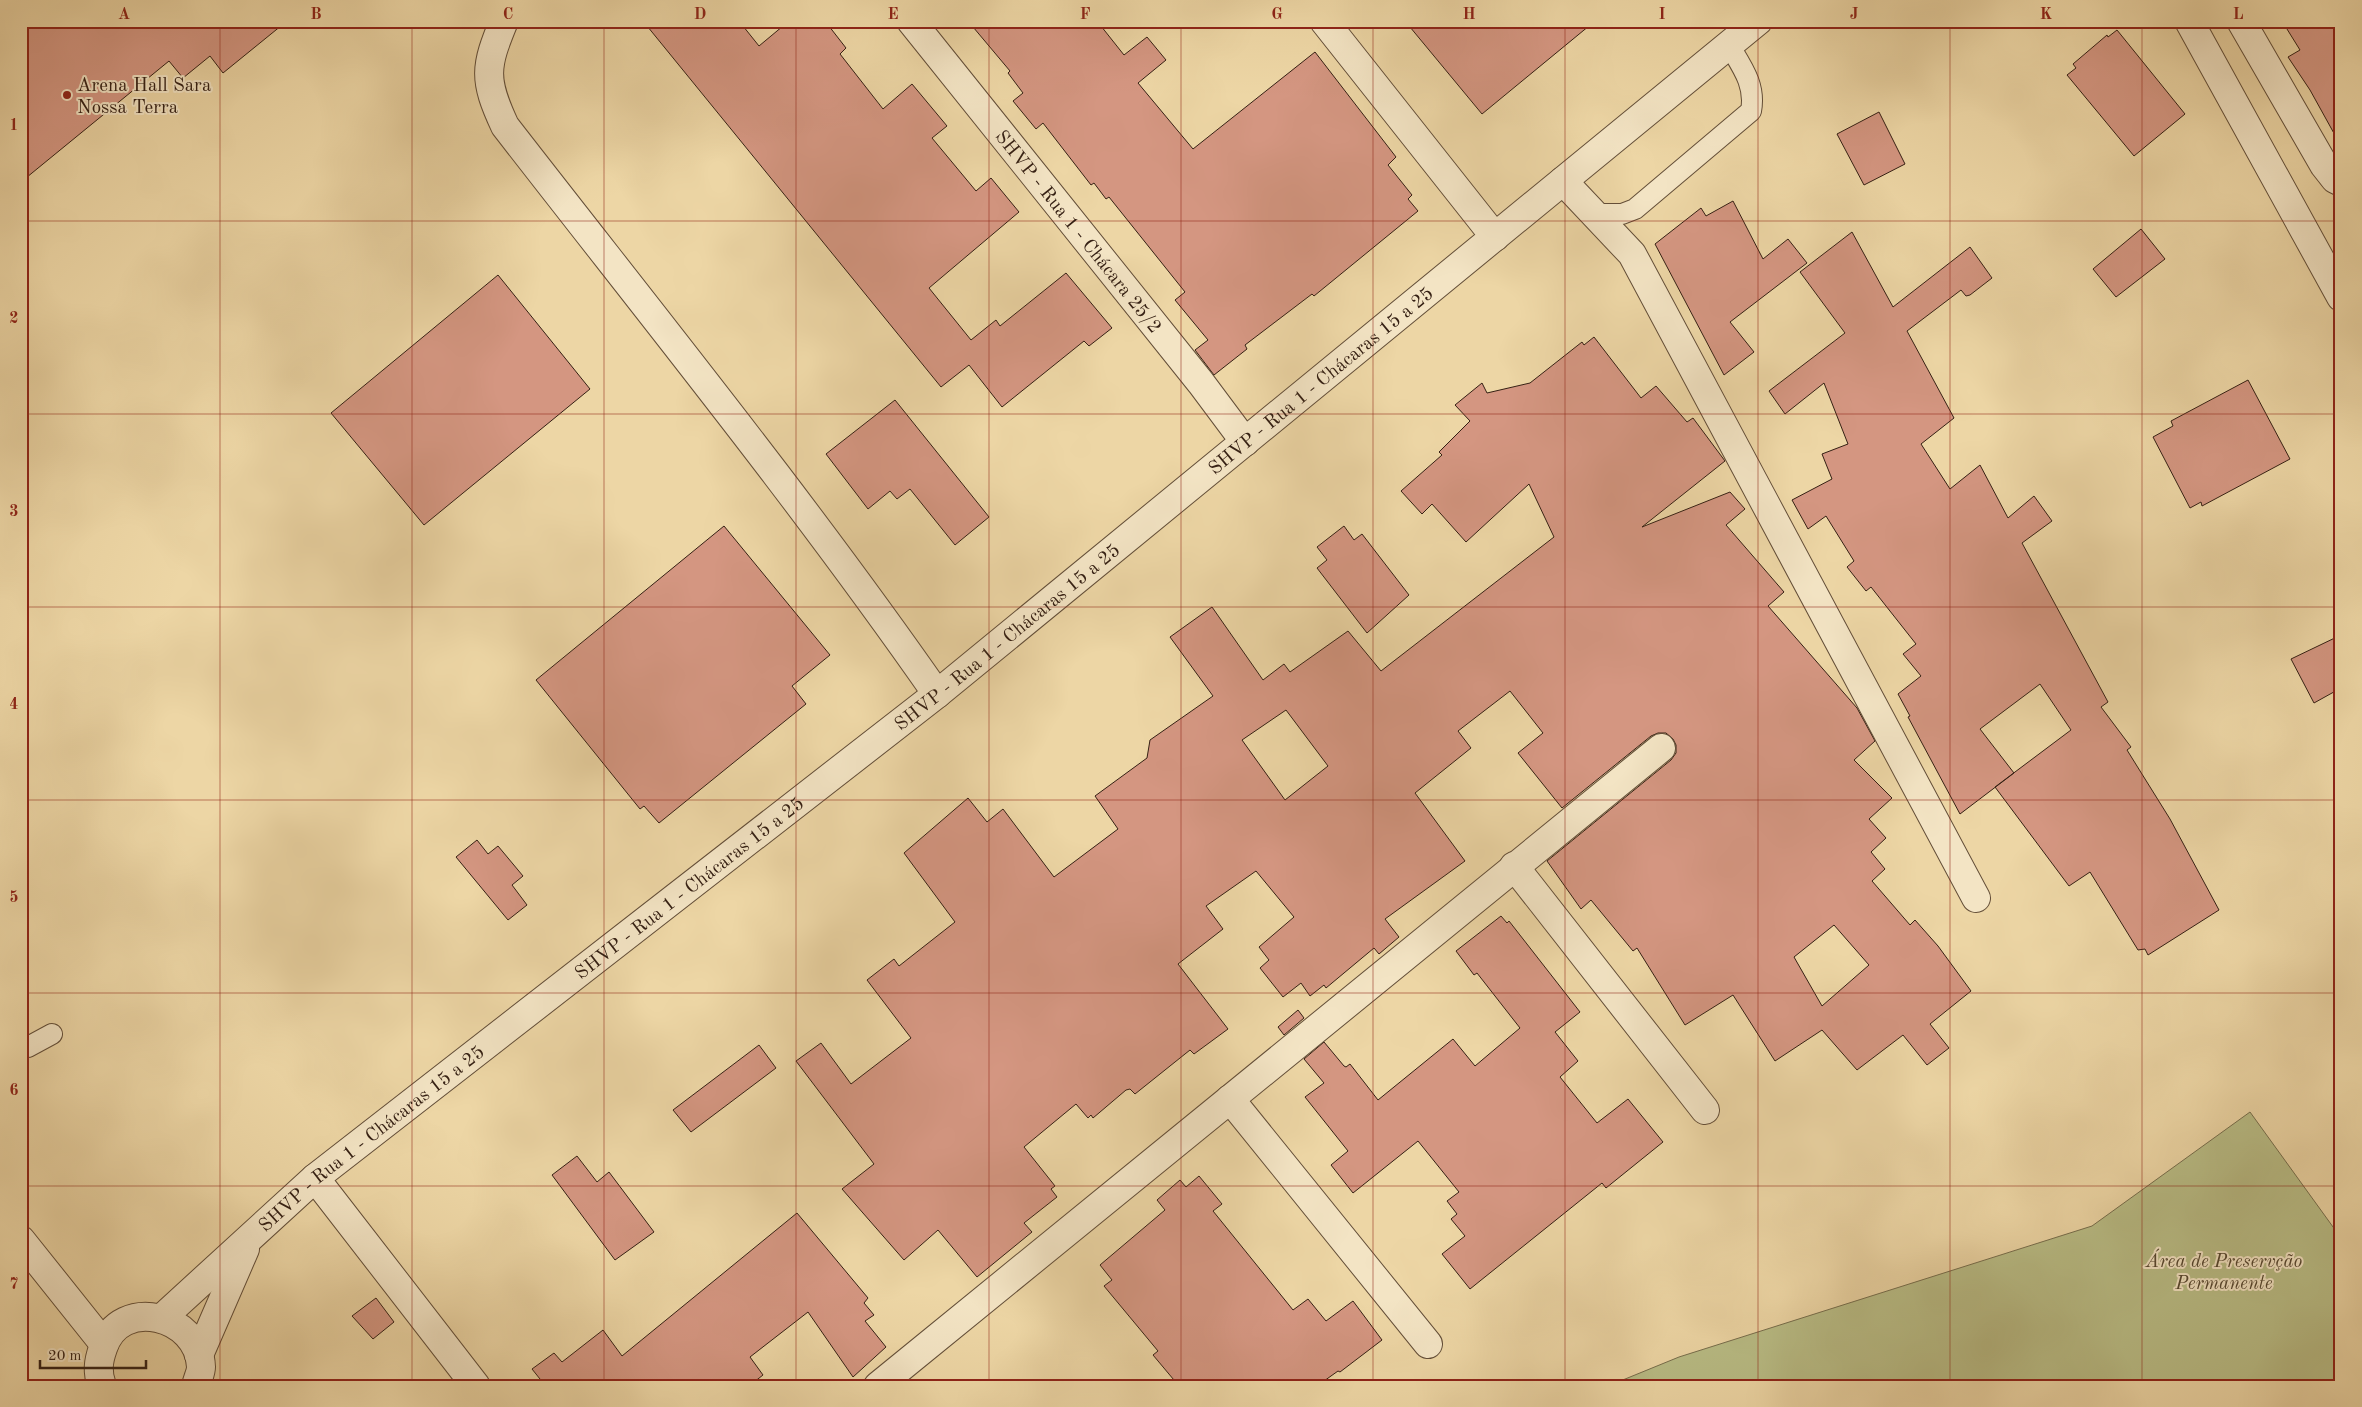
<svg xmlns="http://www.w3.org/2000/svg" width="2362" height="1407" font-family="'Old Standard TT',serif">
<rect width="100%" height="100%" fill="#edd6a5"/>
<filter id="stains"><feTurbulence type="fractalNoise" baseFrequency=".004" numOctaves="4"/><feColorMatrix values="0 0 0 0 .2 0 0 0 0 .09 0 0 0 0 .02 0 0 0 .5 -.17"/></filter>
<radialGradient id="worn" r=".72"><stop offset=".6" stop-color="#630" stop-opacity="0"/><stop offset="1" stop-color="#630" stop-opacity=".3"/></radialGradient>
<!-- green -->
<path fill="#b9bd86" stroke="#776e4d" d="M2250 1112 2341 1238V1386H1608L1679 1357 2092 1226Z"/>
<!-- building -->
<path fill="#d49681" stroke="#352014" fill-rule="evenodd" d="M21 21H287L223 73 210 56 183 78 169 61 21 182Z
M643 21H739L759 46 789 21H825L846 48 840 54 883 109 912 84 947 126 932 138 976 191 991 178 1019 212 929 288 971 340 996 320 1000 326 1066 273 1112 328 1089 346 1084 341 1002 407 969 365 941 387Z
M968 21H1097L1124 55 1147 37 1166 60 1138 83 1193 149 1315 52 1396 157 1388 165 1412 195 1408 199 1418 211 1314 296 1312 294 1245 345 1247 349 1214 375 1195 350 1208 340 1175 300 1185 292 1109 197 1106 199 1094 183 1091 185 1043 123 1036 129 1013 101 1023 93 1008 73 1010 71Z
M1405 21H1595L1482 114Z
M2282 21H2341V146L2310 90 2288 57 2300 50Z
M2117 30 2185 114 2134 156 2067 75 2076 68 2073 64 2107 35 2108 37Z
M1879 112 1905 164 1864 185 1837 134Z
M1733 201 1763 259 1788 239 1807 263 1730 322 1754 352 1724 375 1655 244 1701 208 1706 216Z
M2141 229 2165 259 2116 297 2093 269Z
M1852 232 1893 307 1970 247 1992 278 1970 295 1966 296 1961 290 1907 331 1954 418 1921 444 1950 489 1980 465 2008 518 2034 496 2052 521 2022 543 2108 702 2101 707 2131 747 2127 750 2170 819 2219 910 2148 955 2145 949 2138 950 2090 872 2069 886 1995 787 2071 730 2040 684 1980 729 2014 773 1960 814 1908 717 1910 716 1898 694 1921 676 1903 654 1916 644 1871 587 1866 591 1847 567 1854 561 1826 516 1808 529 1792 500 1832 479 1822 454 1848 444 1824 383 1785 414 1769 391 1845 333 1800 272Z
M498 275 590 389 424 525 331 413Z
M1594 337 1641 398 1656 386 1687 422 1693 418 1725 461 1642 527 1730 492 1745 509 1726 525 1784 592 1768 606 1857 708 1875 741 1854 760 1892 798 1869 819 1886 838 1871 852 1885 869 1872 881 1910 925 1915 920 1938 946 1971 991 1930 1024 1949 1048 1927 1065 1903 1035 1857 1070 1822 1030 1775 1061 1733 995 1685 1025 1637 948 1633 951 1591 900 1581 909 1547 861 1671 760 1676 753V745L1673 739 1666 733H1658L1651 736 1562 808 1518 753 1543 733 1510 691 1458 731 1471 748 1415 793 1465 861 1385 919 1399 937 1379 954 1374 948 1326 988 1324 985 1310 996 1301 983 1283 997 1260 968 1269 960 1259 947 1294 917 1256 871 1206 906 1223 929 1178 964 1228 1029 1194 1054 1190 1050 1135 1094 1130 1089 1126 1090 1093 1118 1091 1115 1088 1118 1076 1104 1024 1147 1055 1186 1051 1189 1057 1197 1024 1223 1032 1232 977 1277 938 1230 904 1260 842 1189 874 1164 796 1061 821 1043 851 1084 911 1038 867 980 894 959 899 966 955 922 904 853 968 798 987 822 1003 809 1054 877 1118 829 1095 796 1147 758 1150 740 1213 696 1170 637 1212 607 1263 680 1284 664 1290 672 1348 631 1381 671 1554 537 1529 484 1466 542 1432 504 1422 514 1401 491 1442 455 1439 452 1470 421 1455 405 1482 383 1487 393 1530 383 1582 342 1584 345ZM1286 710 1328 766 1285 800 1242 740ZM1834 925 1869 965 1822 1006 1794 957Z
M2248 380 2290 459 2202 506 2201 502 2190 508 2153 437 2173 426 2171 421Z
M895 400 989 517 955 545 910 489 897 499 890 491 868 509 826 454Z
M724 526 830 655 792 686 806 704 659 823 644 806 640 809 536 680Z
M1344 526 1354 540 1362 534 1409 595 1367 633 1317 568 1327 560 1317 547Z
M2341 635V688L2314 703 2291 659Z
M477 840 488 854 498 846 523 876 512 885 527 905 508 920 456 857Z
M1501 916 1507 923 1509 921 1580 1012 1555 1032 1578 1061 1560 1077 1597 1123 1628 1099 1663 1142 1606 1188 1602 1183 1470 1289 1442 1254 1465 1236 1451 1219 1457 1214 1447 1201 1459 1192 1418 1141 1353 1193 1331 1165 1348 1151 1305 1097 1324 1083 1304 1059 1324 1042 1344 1066 1346 1067 1350 1064 1378 1100 1453 1039 1475 1066 1520 1028 1477 973 1474 975 1456 951Z
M1298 1010 1304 1018 1284 1035 1278 1027Z
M759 1045 776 1068 691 1132 673 1110Z
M577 1156 597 1182 609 1172 654 1232 615 1260 552 1175Z
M1199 1176 1222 1204 1213 1211 1293 1310 1308 1299 1326 1321 1353 1301 1382 1340 1340 1372 1338 1371 1317 1386H1179L1153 1355 1158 1351 1104 1286 1112 1280 1100 1265 1165 1210 1157 1200 1180 1180 1186 1187Z
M797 1213 868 1298 864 1303 874 1315 865 1321 886 1347 853 1377 808 1312 750 1357 763 1375 749 1386H531L540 1379 532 1369 554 1353 562 1362 603 1330 622 1356Z
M376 1298 394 1322 373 1339 352 1316Z"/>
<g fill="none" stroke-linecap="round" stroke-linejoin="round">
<!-- service casing -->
<g stroke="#634e38" stroke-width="22">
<path id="service" d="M1594 214H1622L1635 209 1751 111C1756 85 1742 67 1729 45
M21 1046 28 1047 52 1034"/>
</g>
<!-- minor casing -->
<g stroke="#634e38" stroke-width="30">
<g id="minor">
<path d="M504 21C485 67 483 79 505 126 650 313 801 499 937 694"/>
<path id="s1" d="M911 21 1201 383 1245 442"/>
<path d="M1324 21 1495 237"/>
<path d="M2189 21 2341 297"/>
<path d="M2241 21 2324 165 2335 179 2341 182"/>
<path d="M1563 181 1632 254 1976 898"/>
<path d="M1514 866 1705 1110"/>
<path d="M1230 1099 1428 1344"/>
<path d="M315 1178 476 1386"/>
<path d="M878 1386 1661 748"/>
</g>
</g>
<!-- tertiary casing -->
<g stroke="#634e38" stroke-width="30">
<g id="tertiary">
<path d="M21 1240 104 1344"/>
<path id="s2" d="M162 1318 315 1178 937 694 1758 21"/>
<path d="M199 1355 245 1249"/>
<path d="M102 1386C97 1372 98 1362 103 1348 120 1295 199 1315 201 1367 201 1373 197 1380 196 1386"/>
</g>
</g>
<!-- service -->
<use href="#service" stroke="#f3e4c4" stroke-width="20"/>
<!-- minor -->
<use href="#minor" stroke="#f3e4c4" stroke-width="28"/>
<!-- tertiary -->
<use href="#tertiary" stroke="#f3e4c4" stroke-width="28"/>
</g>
<!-- grid -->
<path fill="none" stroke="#8f2418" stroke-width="1" stroke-opacity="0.55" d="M220 21V1386M412 21V1386M604 21V1386M796 21V1386M989 21V1386M1181 21V1386M1373 21V1386M1565 21V1386M1758 21V1386M1950 21V1386M2142 21V1386M21 221H2341M21 414H2341M21 607H2341M21 800H2341M21 993H2341M21 1186H2341"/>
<!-- markers -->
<circle fill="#8f2418" stroke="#f3e4c4" stroke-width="2" cx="67" cy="95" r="5"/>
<g text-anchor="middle" stroke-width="4" stroke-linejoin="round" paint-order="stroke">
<!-- poi labels -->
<g font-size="19" fill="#352014" stroke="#f3e4c4" text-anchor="start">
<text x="77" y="91">Arena Hall Sara<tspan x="77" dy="22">Nossa Terra</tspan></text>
</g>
<!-- street labels -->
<g font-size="19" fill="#352014" stroke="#f3e4c4">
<text dy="7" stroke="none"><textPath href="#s1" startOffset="269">SHVP - Rua 1 - Chácara 25/2</textPath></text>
<text dy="7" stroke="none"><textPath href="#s2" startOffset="1491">SHVP - Rua 1 - Chácaras 15 a 25</textPath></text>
<text dy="7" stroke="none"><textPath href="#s2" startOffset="1086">SHVP - Rua 1 - Chácaras 15 a 25</textPath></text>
<text dy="7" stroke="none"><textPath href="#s2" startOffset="681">SHVP - Rua 1 - Chácaras 15 a 25</textPath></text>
<text dy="7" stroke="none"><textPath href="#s2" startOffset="276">SHVP - Rua 1 - Chácaras 15 a 25</textPath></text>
</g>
<!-- park labels -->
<g font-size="19" font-style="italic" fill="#564730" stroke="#f3e4c4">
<text x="2224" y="1267">Área de Preservção<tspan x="2224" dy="22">Permanente</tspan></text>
</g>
</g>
<!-- margin -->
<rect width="2362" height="1407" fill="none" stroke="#edd6a5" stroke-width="55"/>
<!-- scale -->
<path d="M40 1360v8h106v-8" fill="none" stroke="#352014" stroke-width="2.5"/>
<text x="48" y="1360" font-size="15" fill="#352014" stroke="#f3e4c4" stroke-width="4" paint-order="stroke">20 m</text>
<rect x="28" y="28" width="2306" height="1352" fill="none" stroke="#8f2418" stroke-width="2"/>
<g font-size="16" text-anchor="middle" font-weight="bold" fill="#8f2418">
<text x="124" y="19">A</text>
<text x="316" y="19">B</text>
<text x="508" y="19">C</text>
<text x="700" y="19">D</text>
<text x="893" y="19">E</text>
<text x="1085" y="19">F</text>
<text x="1277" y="19">G</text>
<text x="1469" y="19">H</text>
<text x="1662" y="19">I</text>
<text x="1854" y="19">J</text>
<text x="2046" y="19">K</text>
<text x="2238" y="19">L</text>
<text x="14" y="130">1</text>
<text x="14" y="323">2</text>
<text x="14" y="516">3</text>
<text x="14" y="709">4</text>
<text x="14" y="902">5</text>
<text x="14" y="1095">6</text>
<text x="14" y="1289">7</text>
</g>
<rect width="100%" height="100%" filter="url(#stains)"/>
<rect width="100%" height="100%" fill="url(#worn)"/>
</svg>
